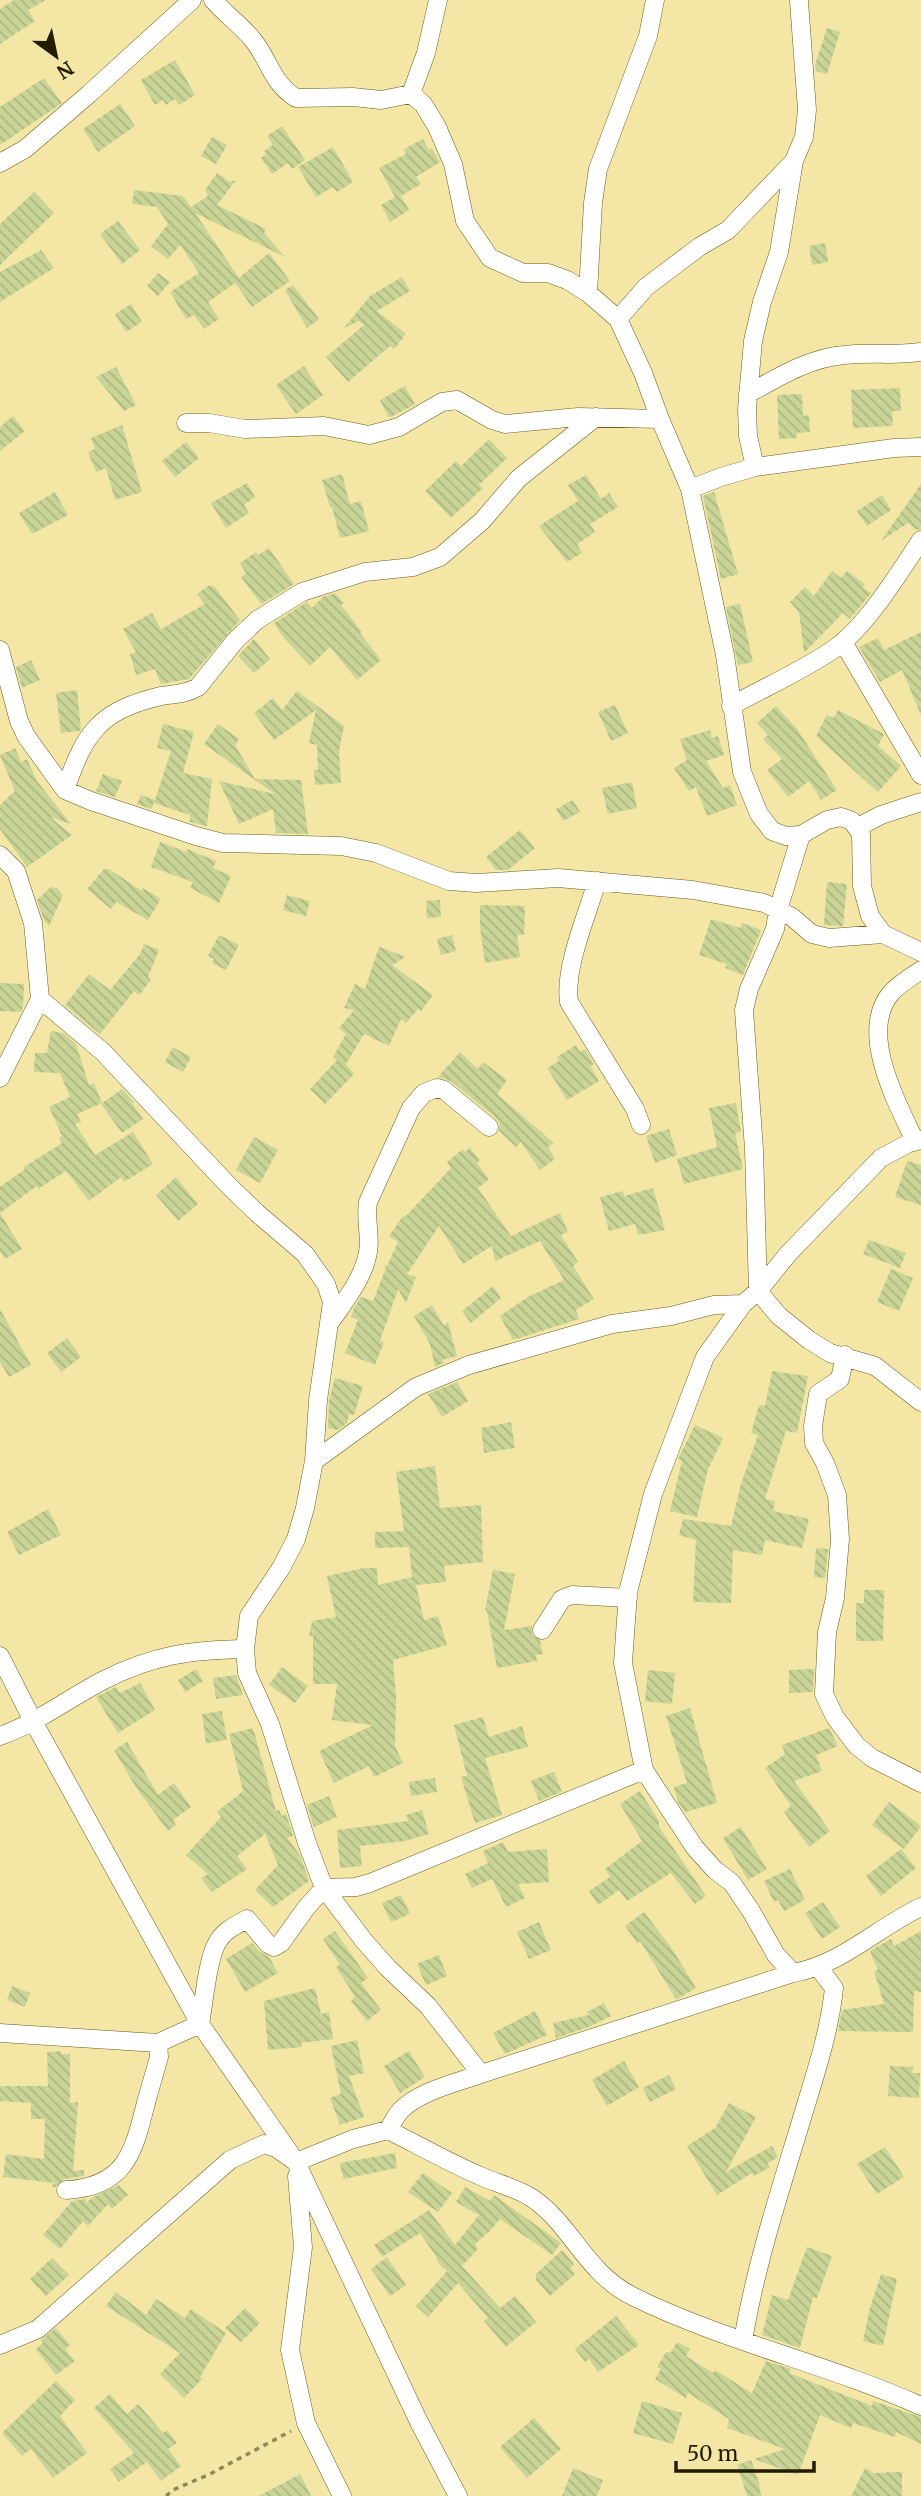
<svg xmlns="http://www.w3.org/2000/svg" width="921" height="2496" font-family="Merriweather,serif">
<defs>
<pattern id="building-back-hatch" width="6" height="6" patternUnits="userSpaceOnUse" patternTransform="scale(1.75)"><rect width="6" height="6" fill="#c9d596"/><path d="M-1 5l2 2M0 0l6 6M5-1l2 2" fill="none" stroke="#acb680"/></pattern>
</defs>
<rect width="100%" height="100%" fill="#f4e6a5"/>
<!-- building -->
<path fill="url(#building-back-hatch)" d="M14 0H46L28 10 35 21 0 44V9Z
M827 28 840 32 827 74 816 71 815 65Z
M175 60 195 95 179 105 175 99 166 105 163 100 155 105 141 80Z
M44 78 62 103 0 145V107Z
M120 104 135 126 98 152 83 129Z
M282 126 305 160 292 169 288 163 272 174 261 158 266 154 264 151 273 145 267 136Z
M212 137 227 145 216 164 201 156Z
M423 139 429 150 432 149 440 162 416 177 421 184 401 196 409 210 390 222 381 205 395 197 379 168 406 154 404 149Z
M333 147 353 182 337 192 333 187 316 197 298 167Z
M217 173 230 182 236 180 217 205 266 229 264 233 285 257 195 213 239 278 269 253 290 281 252 307 235 283 208 302 219 319 204 329 194 315 186 319 170 292 199 273 180 245 168 259 151 246 168 224 157 207 132 204 134 190 183 196 191 207 208 196 205 190Z
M34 192 54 213 0 265V224Z
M118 221 140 250 122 264 100 234Z
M825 243 828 262 812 265 809 246Z
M41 250 54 268 0 302V272Z
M158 273 170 282 158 296 147 286Z
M402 277 410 291 377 311 406 334 394 349 390 346 348 382 326 357 364 325 359 321 344 328 370 296Z
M293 285 319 319 307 328 285 290Z
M131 304 142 322 126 332 115 314Z
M304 366 323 395 296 414 276 385Z
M116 367 136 405 124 411 96 377Z
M405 386 415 404 389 418 380 400Z
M900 388 901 411H892L893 426 853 428 851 390Z
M802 394 803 416 809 415 810 432 797 433V438L779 439 777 395Z
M13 416 25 431 0 451V427Z
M122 425 142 492 115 500 106 468 96 472 88 452 95 449 91 438Z
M489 439 507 458 479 485 483 488 451 518 425 491 456 461 461 466Z
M186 442 199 458 175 477 162 461Z
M342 474 350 504 361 501 369 531 340 538 332 507H330L322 480Z
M586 475 601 499 609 493 618 507 590 524 595 532 577 544 582 553 567 562 539 526 578 501 568 485Z
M247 483 255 497 244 505 249 513 226 528 211 503Z
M921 484V529L917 530 908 523 881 541Z
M55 492 68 515 32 534 19 513Z
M714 492 738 574 721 579 703 496Z
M882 495 891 510 867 526 857 511Z
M269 548 294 584 261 604 241 577 246 573 240 563 256 552 258 555Z
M832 571 841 578 847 571 865 584 863 588 871 593 850 619 843 613 804 653 799 612 790 602 805 587 814 596Z
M208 586H214L240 620 189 679 161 684 155 669 136 675 130 654 136 652 123 629 152 613 161 629 205 604 197 594Z
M335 593 344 603 341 605 362 632 360 633 381 660 357 680 330 647 310 666 284 638 274 623 307 602 312 608 323 597Z
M740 604 753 662 738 665 726 607Z
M921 632V715L902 670 880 682 859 647 878 638 884 650Z
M254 639 270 659 254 673 238 656Z
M31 660 40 680 22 688 16 667Z
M77 690 81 729 79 731 61 733 56 693Z
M297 691 344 726 339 751 341 783 315 785 314 770H318L317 745 309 743 316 710 274 740 254 713 273 698 282 710Z
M615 705 628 733 611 741 598 712Z
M776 706 797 729 837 790 821 800 809 781 788 797 767 770 782 759 763 739 768 735 757 723Z
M838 710 884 734 878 746 901 766 878 792 816 736 827 715 834 718Z
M163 724 194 732 183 773 212 779 207 826 190 822V815L154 803 171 751 157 748Z
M218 724 239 739 235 745 255 779 301 780 308 834 276 833 273 809 239 824 219 781 275 794 204 744Z
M710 730 712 738 718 736 724 755 706 761 723 788 730 785 737 805 707 816 696 787 689 791 674 768 687 760 680 739Z
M15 748 21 762 27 759 37 781 71 824 50 817 72 835 27 867 0 829V805L15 791 0 755Z
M103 774 122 781 115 797 96 791Z
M632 782 637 808 608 814 602 788Z
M141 795 155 800 151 809 137 804Z
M573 800 580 812 563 821 556 809Z
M520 830 535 848 508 870H496L486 857Z
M160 842 187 852V849L216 861 213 868 231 876 219 903 190 888 193 882 151 867Z
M104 869H109L142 891 143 888 161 899 148 920 116 902 111 909 87 889Z
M827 882 847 884 843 926 824 925Z
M51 887 57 888 63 895 49 926 44 920 37 900Z
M287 895 310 901 306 916 283 910Z
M440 900 441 917 427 918 426 901Z
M480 905 525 906 524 935H517L520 957 485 963 480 927Z
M711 919 740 928 742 923 761 930 743 975 725 968 727 964 699 955Z
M219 935 239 945 226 970 212 963 214 959 208 956Z
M452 935 456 951 441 955 437 939Z
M144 944 159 950 148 977 151 980 139 995 134 991 100 1034 65 1005 89 974 110 990 140 954Z
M379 947 406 957 392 965 433 995 421 1011 418 1009 406 1023 401 1019 389 1046 364 1034 346 1064 354 1074 325 1104 310 1089 337 1060 333 1057 346 1034 339 1028 354 1010 344 1008 355 984 365 989Z
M0 983 24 984 23 1007 21 1012 0 1011Z
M51 1031 63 1033 76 1044 89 1085 94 1083 102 1103 77 1114 81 1122 75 1124 95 1155 133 1132 153 1164 124 1182 121 1177 89 1201 66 1171 38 1189 37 1186 0 1213V1187L25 1169 24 1167 62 1143 59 1138 62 1136 49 1107 70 1097 60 1073 34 1072 35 1053H47Z
M576 1045 580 1052 585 1049 594 1064 590 1066 599 1081 567 1100 547 1068 559 1061 557 1057Z
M173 1047 191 1057 183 1072 165 1062Z
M460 1052 478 1069 483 1062 507 1080 497 1094 554 1143 548 1147 555 1159 540 1170 521 1142 516 1147 499 1131 500 1124 496 1118 451 1081 438 1077Z
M122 1089 134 1102 132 1103 143 1119 122 1133 101 1104Z
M736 1103 741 1132 735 1133 743 1169 684 1184 677 1159 717 1147 709 1108Z
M669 1129 677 1155 655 1163 646 1136Z
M254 1137 278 1150 260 1183 236 1170Z
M470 1148 480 1160 477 1163 489 1179 478 1188 511 1236 560 1213 568 1232 561 1235 578 1262 573 1266 594 1299 576 1310 579 1319 513 1340 500 1316 528 1297 564 1280 540 1241 495 1261 492 1246 463 1264 439 1226 407 1274 416 1277 406 1303 398 1289 380 1341 384 1342 375 1365 345 1353 358 1320 351 1317 354 1308 361 1297 373 1301 386 1268 384 1265 387 1266 398 1242 389 1236 403 1216 405 1217 451 1168 447 1162 463 1149 465 1152Z
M907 1161 921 1165V1205L895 1197Z
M176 1177 198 1204 178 1221 156 1195Z
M653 1188 665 1230 638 1235 635 1224 609 1231 600 1197 623 1191 624 1196Z
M0 1213 22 1249 5 1259 0 1251Z
M869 1240 906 1253 900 1268 863 1254Z
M891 1269 913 1278 899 1311 877 1302Z
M493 1286 501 1298 471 1323 462 1311Z
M432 1305 444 1326 448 1322 457 1356 442 1360 444 1363 435 1367 430 1344 414 1316Z
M0 1309 31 1365 9 1377 0 1362Z
M67 1338 81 1357 61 1372 47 1353Z
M772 1371 808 1376 797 1433 786 1431 765 1499 775 1501 773 1511 809 1519 802 1548 765 1540 762 1555 733 1550 731 1603 693 1602 696 1540 679 1535 683 1519 731 1526 741 1484 758 1435 751 1433 759 1405 765 1406Z
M335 1378 363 1386 354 1415 349 1414 347 1423 337 1430 328 1428 329 1401Z
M457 1382 468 1401 442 1417 428 1394Z
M511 1422 515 1448 484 1453 481 1428Z
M695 1425 723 1438 708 1469 697 1517 670 1511 682 1461 678 1459Z
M435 1466 440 1508 481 1505 483 1562 444 1566 446 1582 416 1585 424 1620 438 1616 447 1645 393 1660 396 1695 395 1746 403 1763 374 1777 369 1766 334 1783 319 1751 373 1725 332 1720 337 1684H313V1635L309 1636 312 1621 336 1617 327 1576 364 1568H377L378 1585 412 1577 409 1547 375 1548V1532L404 1531 396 1472Z
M48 1509 61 1535 19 1555 7 1532Z
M816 1548 828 1549 825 1578 814 1577Z
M493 1570 515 1574 504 1630 532 1626V1635L540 1641 543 1654 536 1655 537 1661 497 1668 487 1611 485 1610Z
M864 1590H884L883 1641H856V1603H864Z
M282 1667 308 1686 295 1703 269 1685Z
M196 1669 203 1681 185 1692 178 1680Z
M814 1669 813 1692 789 1693V1670Z
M648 1670 675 1673 672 1704 645 1701Z
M236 1675 243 1695 216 1699 213 1678Z
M140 1683 155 1710 118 1733 96 1697 116 1687 120 1693Z
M690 1708 717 1803 685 1812 678 1802 674 1787 687 1783 666 1716Z
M222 1711 227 1740 206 1743 202 1714Z
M483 1717 489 1737 522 1726 528 1747 485 1758 502 1815 475 1823 461 1777 467 1776 454 1725Z
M253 1728 276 1811 279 1810 282 1816 286 1814 293 1836 287 1838 300 1855 309 1881 273 1907 255 1890 278 1865 265 1834 237 1856 247 1869 212 1892 201 1878 208 1874 186 1855 221 1817 217 1812 243 1791 229 1734Z
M829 1728 838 1746 816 1755 822 1771 794 1781 830 1831 809 1847 784 1812 791 1806 765 1768 785 1754 782 1745Z
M127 1742 158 1795 174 1783 191 1807 173 1820 176 1825 168 1831 137 1789 114 1750Z
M554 1772 562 1792 539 1801 531 1781Z
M435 1778 437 1792 411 1796 409 1782Z
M640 1791 659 1821V1827L706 1896 695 1904 671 1873 627 1901 619 1890 598 1905 589 1891 610 1877 605 1869 642 1841 620 1804Z
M329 1796 337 1817 314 1827 307 1805Z
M889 1802 921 1826 904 1849 872 1825Z
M422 1810 429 1834 405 1841 360 1846 362 1866 340 1868 337 1830 408 1821 406 1815Z
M741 1827 767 1869 748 1880 723 1838Z
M503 1842 508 1852 547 1849 549 1882 518 1884 525 1898 506 1907 492 1879 472 1888 465 1874 488 1863 483 1851Z
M901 1849 916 1868 881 1896 866 1876Z
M790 1869 805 1900 784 1911 778 1900 774 1902 764 1881Z
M401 1895 410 1914 391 1922 382 1903Z
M823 1902 840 1927 822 1939 805 1913Z
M644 1912 673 1950 696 1988 681 1997 676 1999 640 1941 637 1943 625 1926Z
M539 1922 551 1950 529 1959 517 1932Z
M335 1931 368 1978 361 1983 381 2010 367 2021 351 2001 355 1997 336 1967 340 1965 323 1939Z
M921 1931V1992L914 1991 913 2032 838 2031 842 2010 884 2004 874 1971 878 1970 870 1951 891 1939 894 1946Z
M252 1943 260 1952 269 1957 278 1973 245 1992 226 1959Z
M439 1955 447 1976 426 1985 417 1964Z
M12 1986 30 1993 25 2007 7 2000Z
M315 1988 321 2014 329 2012 333 2039 301 2043 302 2047 268 2050 264 2001Z
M604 2003 611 2016 589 2027 556 2038 553 2023 589 2015 587 2012Z
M535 2011 547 2035 505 2054 493 2033Z
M357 2040 364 2073 349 2076 364 2117 340 2125 330 2098 341 2094 331 2046Z
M61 2051V2054H70V2103L78 2102 73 2171 84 2170V2176L64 2179 55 2187H51L55 2183 3 2177 6 2154 44 2159 45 2119H31V2103L0 2101V2086H48L47 2052Z
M409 2051 425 2077 400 2093 384 2066Z
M624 2061 639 2087 607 2106 592 2080Z
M890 2066 913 2067 912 2073H920L919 2098 888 2096Z
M669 2075 676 2089 650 2102 643 2088Z
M729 2103 756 2117 726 2172 772 2146 778 2157 767 2164 770 2167 754 2176 752 2173 717 2195 687 2146 715 2128Z
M885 2147 904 2177 877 2194 857 2164Z
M395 2153 397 2168 343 2179 340 2163Z
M423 2173 452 2193 438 2212 408 2192Z
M119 2185 128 2195 112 2209 108 2204 88 2226 83 2221 60 2249 43 2235 72 2201 86 2199V2203L93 2197Z
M465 2187 490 2201 494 2195 561 2243 552 2255 500 2219 489 2232 475 2244 478 2249 462 2266 500 2308 515 2296 536 2322 506 2347 484 2321 488 2318 458 2283 428 2317 416 2306 447 2271 440 2265 436 2259 437 2258 420 2233 382 2257 374 2245 429 2210 455 2245 479 2215 456 2202Z
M807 2247 832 2256 817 2298 813 2297 800 2348 762 2335 772 2295 788 2300Z
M562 2250 574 2264 570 2268 575 2274 550 2296 536 2280V2274Z
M387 2257 406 2285 390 2296 371 2269Z
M52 2258 69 2275 46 2296 30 2279Z
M881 2274 897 2279 883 2346 863 2341 870 2308Z
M116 2292 146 2315 156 2299 185 2318 191 2309 226 2333 200 2377 202 2379 184 2398 160 2374 180 2353 106 2306Z
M245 2308 260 2323 241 2342 225 2328Z
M616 2316 639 2345 598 2372 589 2359 585 2362 575 2349Z
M56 2328 70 2345 65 2349 75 2361 56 2375 36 2349 43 2343 41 2340Z
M677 2342 690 2349 686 2356 713 2373 715 2370 752 2393 766 2361 791 2369 789 2373 872 2406 873 2401 921 2417V2444L896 2432 895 2437 853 2423 851 2428 820 2415 798 2475 754 2459 785 2449 727 2428 729 2419 688 2393 686 2398 655 2379 661 2369 657 2367 666 2352H671Z
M56 2381 75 2400 60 2416 87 2453 53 2478 31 2449 22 2456 2 2433Z
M110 2394 127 2414 138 2404 163 2433 167 2430 177 2443 168 2449 181 2466 161 2481 147 2462 119 2482 110 2469 134 2453 94 2408Z
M642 2401 682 2413 673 2444 633 2433Z
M534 2418 561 2449 527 2478 500 2447Z
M751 2460 759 2483 761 2496H747L737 2465Z
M573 2468 603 2480 597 2496H562Z
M865 2468 874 2473 902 2472V2496H851Z
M300 2474 311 2496H259Z"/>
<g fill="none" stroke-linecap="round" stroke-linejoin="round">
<!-- street casing -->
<g stroke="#6b5d1d" stroke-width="19">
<path id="street" d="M213 0C225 14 241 25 253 40 270 61 271 82 296 98L353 97 381 100 411 94 423 104 437 127 453 164 465 221 490 258 523 273H548L567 280 588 293 618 319 643 373 660 419 690 489 725 655 742 772 759 814 772 831 786 836 801 835 827 820 841 817 852 821 861 834 862 886 870 916 883 934 921 952
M411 94 426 53 438 0
M0 163 25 149 89 94 192 0
M588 293 593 203 598 169 648 36 655 0
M618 319 646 287 699 247 728 230 794 161
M748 394C778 377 809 358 844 355 870 352 896 356 921 352
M186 423H209L245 429 324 426 369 435 399 427 442 402 457 400 492 420 505 424 578 417 660 419
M755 467 748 436 747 409 753 341 762 302 779 252 794 161 804 137 807 110 799 1
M690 489 721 477 755 467 894 448 921 447
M843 642 921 775
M0 650 19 721 26 736 65 790 91 801 196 836 223 843 341 846 376 853 449 881 476 883 558 878 693 890 764 903 792 917 812 934 829 938 883 934
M731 706C765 687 802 671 834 649 866 627 899 573 921 540
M65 790C85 733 98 711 161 696 174 694 187 694 198 687L235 641 257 620 302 592 365 572 413 567 440 557 482 521 519 478 596 417
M858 827 881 815 921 802
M801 835 778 910 775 929 749 989 744 1010 754 1149 758 1291 779 1316 809 1340 830 1353 875 1366 921 1402
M0 855 16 871 33 923 40 999 103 1052 229 1186 257 1213 305 1254 326 1284 332 1302 318 1400 314 1461 305 1508 296 1539 281 1568 249 1616 245 1649 247 1673 270 1724 307 1843 324 1888 364 1941 388 1968 428 2006 481 2074
M597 881C587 916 564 967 569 1002L635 1109 641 1125
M0 1078 40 999
M915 1141C897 1103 858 1032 891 993 899 984 911 977 921 970
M331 1321C345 1301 364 1277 368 1252 371 1236 365 1219 368 1202L411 1108 424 1093 437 1088 444 1090 489 1127
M845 1355 840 1379 818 1394 813 1426 814 1443 825 1463 837 1495 840 1539 835 1598 827 1632 824 1694 835 1717 856 1745 872 1758 921 1783
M314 1461 416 1387 469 1365 612 1324 671 1316 714 1305 743 1304
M542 1630 562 1599 572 1595 628 1598
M0 1656 33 1721 200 2024 296 2162 419 2422 458 2496
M0 1736C37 1723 69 1698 104 1680 153 1655 191 1650 245 1649
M793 1973 776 1955 751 1911 732 1883 715 1870 695 1848 644 1770 623 1663 628 1592 653 1494 705 1357 743 1304 758 1291 788 1254 881 1158 909 1143 921 1140
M0 2033 158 2043 200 2024C204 2003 207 1960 217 1943 223 1931 236 1925 247 1919L268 1944 274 1947 281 1943 306 1908 324 1888 356 1887 370 1883 644 1770
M388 2130C392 2124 395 2117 400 2111 419 2091 456 2083 481 2074L793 1973C841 1965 878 1927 921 1907
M297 2176 303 2247 290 2350 306 2423 342 2496
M66 2190C128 2187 134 2149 147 2099 151 2085 155 2071 159 2057L158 2043
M743 2341C756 2262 782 2185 805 2108 817 2069 830 2028 834 1988L818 1967
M0 2345 38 2329 230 2160 264 2144 276 2148 296 2162 353 2139 388 2130C418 2145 448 2162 478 2175 495 2183 517 2188 532 2198 573 2226 585 2273 634 2297 726 2342 827 2364 921 2406"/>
</g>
<!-- path -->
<path stroke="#918759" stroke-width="3.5" stroke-dasharray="5 5" stroke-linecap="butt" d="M166 2496 173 2490 210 2474 291 2431"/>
<!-- street -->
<use href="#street" stroke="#fff" stroke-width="18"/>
</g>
<!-- north arrow -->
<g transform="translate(56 56) rotate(147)" stroke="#f4e6a5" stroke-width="5" paint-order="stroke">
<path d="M0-5L12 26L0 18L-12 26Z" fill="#221c03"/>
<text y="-10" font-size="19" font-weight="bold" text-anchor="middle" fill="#221c03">N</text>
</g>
<!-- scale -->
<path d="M676 2461v10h138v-10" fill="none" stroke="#221c03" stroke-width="3.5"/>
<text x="687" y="2461" font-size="21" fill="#221c03" stroke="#f4e6a5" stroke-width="5" paint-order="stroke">50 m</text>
</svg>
